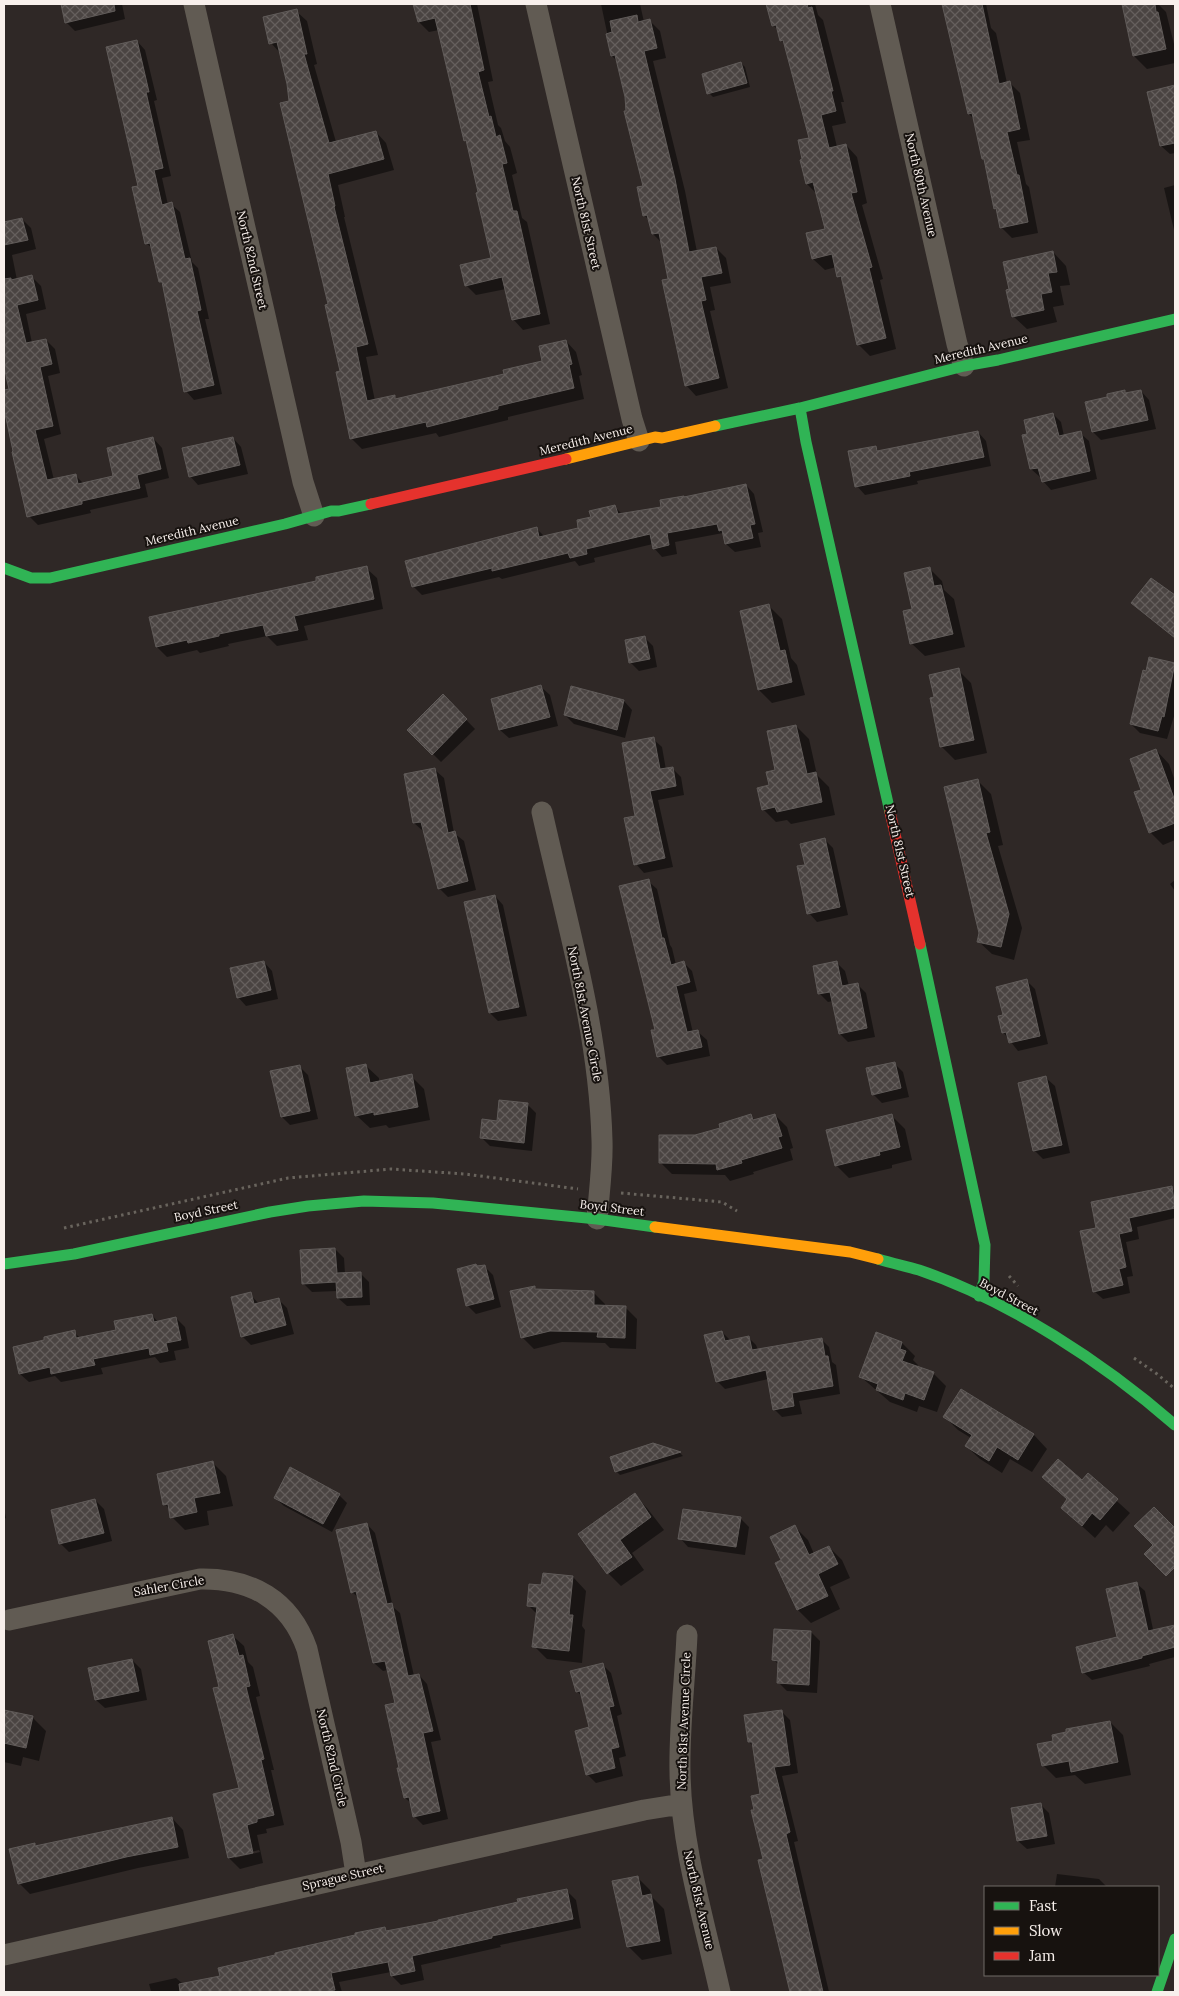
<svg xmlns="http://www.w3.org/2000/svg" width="1179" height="1996" font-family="Lora,serif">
<defs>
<pattern id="building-cross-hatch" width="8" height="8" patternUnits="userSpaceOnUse" patternTransform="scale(1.25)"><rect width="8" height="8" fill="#4a4442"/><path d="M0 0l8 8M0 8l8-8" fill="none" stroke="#655f5d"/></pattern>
</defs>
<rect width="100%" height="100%" fill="#2f2826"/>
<!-- shadow -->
<path fill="#0007" fill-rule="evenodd" d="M62 4H122L125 19 75 31 66 22Z
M425 4H477L493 81 488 82 498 125 501 128 505 141 510 147 517 173 512 175 522 218 527 222 550 324 523 330 513 319 506 289 476 295 466 285 492 259 480 193 468 143 465 140 439 30 429 32 419 22Z
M601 4H640L644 22 650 21 660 31 666 58 653 61 685 191 697 252 716 248 726 258 731 283 710 287 715 310 710 311 728 388 696 396 686 385 670 280 662 243 653 234 650 221 644 215V187L617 61 612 56Z
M765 4H815L818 15 823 20 844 102H841L846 123 832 126 837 147 846 145 857 157 867 203 862 205 883 279 880 280 896 349 870 356 858 344 843 281 839 276 836 267 825 270 813 259 826 230 818 195 807 184 811 139 785 44 781 40 779 31 773 25 769 10Z
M942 4H986L991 28 996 33 1007 83 1009 82 1020 93 1030 140 1017 142 1026 184 1029 187 1038 233 1012 238 1001 227 998 211 995 208 986 162 983 159 975 120 969 114 944 8Z
M1122 4H1158L1166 12 1175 48V63L1147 69 1134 56Z
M296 11 307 21 317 64 314 65 336 142 376 132 386 143 394 170 338 185 345 217H344L378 355 366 357 375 401 394 397 397 400 505 375 544 362 566 341 576 352 582 375 579 376 584 399 508 417V420L439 437 436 433 362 449 351 438 329 305 291 102 281 54 271 43Z
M137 41 145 50 157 100 154 101 171 176 162 178 168 205 171 204 180 212 192 262 198 268 209 319H205L222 394 194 400 186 391 164 286 160 282 153 249 146 243 139 187Z
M741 63 745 67 750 87 713 97 709 93Z
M1175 86V153L1170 154 1161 146 1149 93Z
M1175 185V234L1164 188Z
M4 218 5 223 22 219 31 228 36 249 12 255 17 280 32 277 41 286 46 309 26 314 32 343 46 340 55 349 60 373 48 376 61 434 44 439 54 480 75 475 84 484 115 477 153 438 162 448 169 478 145 484 148 497 90 510 91 513 38 525 29 516 4 403V391L10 390 4 365Z
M1053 252 1066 266 1070 285 1060 286 1064 305 1053 307 1057 322 1027 329 1013 316Z
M1141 391 1149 400 1156 429 1101 440 1093 432 1086 403 1109 398 1124 392 1127 394Z
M1053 414 1061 422 1064 436 1080 433 1089 441 1097 479 1051 490 1043 481 1042 477H1040L1031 469 1029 435Z
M978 432 986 441 991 466 917 481 918 484 865 495 857 486 875 447 880 452Z
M233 438 241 447 248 474 198 485 190 476Z
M746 485 754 494 763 532 758 533 761 547 735 552 726 544 723 533 675 542 677 554 662 557 654 548 653 544 594 558 595 562 579 566 575 561 502 579 499 577 422 595 413 586 537 529 545 537 580 529 592 518 615 507 623 515 662 508 684 497Z
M366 568 377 578 383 609 304 626 308 640 277 646 267 636 228 644 229 646 200 653 197 650 167 657 157 647 318 582Z
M929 568 942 581 944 590 954 599 965 647 925 656 911 643 914 610Z
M1151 580 1175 598V638L1133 603Z
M769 606 782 619 791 658 797 665 805 695 772 703 759 690Z
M645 638 653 646 657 667 639 671 630 662Z
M1150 659 1175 665V713L1167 739 1140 733 1131 724Z
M958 670 971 683 987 753 955 760 942 747 936 698Z
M541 687 550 695 558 726 509 738 500 730 492 700Z
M572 688 624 701 632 710 625 738 574 724 565 715Z
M443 696 475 729 441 762 409 730Z
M796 726 809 739 817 775 829 787 835 815 791 824 787 820 776 822 763 809 770 786Z
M653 739 662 747 666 770 672 768 681 777 684 795 658 800 673 867 644 873 636 864 637 817Z
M1156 750 1169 764 1175 781V840L1163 845 1150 832 1143 791Z
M435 770 444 778 454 833 464 841 476 890 448 897 439 888 425 831H423L414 823Z
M978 781 991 794 1003 845 998 846 1022 928 1014 960 992 954 978 941 981 933Z
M825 840 833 848 848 915 817 922 809 913 806 866Z
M1175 880V891L1170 884Z
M648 881 657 889 670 945 672 948 676 965 684 963 692 971 697 991 684 994 693 1033 698 1032 707 1040 710 1056 667 1065 659 1057 653 1031 657 1030Z
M495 896 503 905 527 1016 498 1021 490 1013Z
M264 962 272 971 278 999 246 1006 238 997Z
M837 963 845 971 849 986 858 985 866 993 875 1037 848 1042 840 1034 833 1001 828 1002 819 993Z
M1026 980 1035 989 1048 1044 1018 1051 1003 1032 1004 1015Z
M894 1063 903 1072 909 1097 882 1103 873 1094Z
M365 1065 379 1078V1082L411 1076 424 1089 430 1120 389 1128 386 1125 370 1128 356 1115Z
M299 1066 308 1075 318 1119 290 1125 282 1117Z
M1046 1078 1055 1086 1070 1153 1043 1159 1035 1151Z
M527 1104 536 1113 532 1151 490 1146 481 1137 498 1122Z
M775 1115 787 1127 793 1148 790 1149 793 1160 753 1172 754 1174 730 1181 725 1175 672 1174 660 1162 721 1129 751 1116 756 1121Z
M892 1116 905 1129 912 1160 892 1165V1168L849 1178 836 1165Z
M1171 1188 1175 1192V1218L1137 1227 1139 1239 1126 1242 1133 1276 1127 1277 1130 1293 1103 1299 1094 1291 1098 1229Z
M335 1249 344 1258 345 1274 360 1273 369 1282 370 1305 347 1306 338 1298 337 1291 312 1292 304 1284Z
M484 1266 493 1275 501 1307 476 1314 467 1305Z
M534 1287 538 1290 593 1292 605 1304V1307H625L637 1319 636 1349 610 1348 605 1343 562 1342 534 1349 522 1337Z
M250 1294 259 1304 278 1299 287 1308 294 1334 251 1345 242 1336Z
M152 1315 158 1322 176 1318 185 1327 189 1348 174 1351 176 1360 160 1363 155 1357 101 1368 103 1374 61 1382 55 1376 29 1382 20 1374 46 1341 74 1332 81 1339 117 1331Z
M722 1332 730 1340 748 1337 756 1345 758 1350 821 1339 829 1347 832 1362 836 1365 840 1394 799 1401 802 1414 782 1417 774 1409 768 1379 725 1389 717 1381Z
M902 1343 915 1356 913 1360 918 1365 917 1367 933 1373 946 1386 937 1412 919 1406 917 1412 890 1402 861 1377Z
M961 1390 1034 1435 1047 1449 1032 1472 1010 1459 1002 1473 980 1459 966 1446 971 1438 958 1430 945 1417Z
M653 1444 680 1453 683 1456 620 1475 616 1471Z
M213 1463 226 1476 233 1506 207 1511 209 1525 185 1530 172 1517 170 1510 165 1504Z
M1088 1475 1130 1513 1113 1532 1106 1525 1095 1538 1062 1508 1068 1500 1043 1477 1082 1481Z
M339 1495 347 1503 332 1532 284 1506 275 1498Z
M634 1495 647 1508 664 1530 632 1553 644 1570 621 1586 608 1573 580 1534Z
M95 1500 104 1509 112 1541 69 1552 60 1543Z
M4 1508 6 1518 4 1519Z
M740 1518 749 1527 745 1555 688 1547 680 1538Z
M367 1524 375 1533 393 1607 400 1613 414 1676 419 1675 427 1684 441 1740 431 1742 448 1819 423 1825 414 1816 412 1804 405 1798 399 1769H401L396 1704 388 1670 383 1671 374 1663 360 1599 352 1592Z
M795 1527 808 1540 814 1554 829 1547 842 1560 850 1578 830 1587 840 1609 811 1623 798 1610 783 1561Z
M573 1577 586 1591 582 1626 585 1630 582 1663 547 1659 534 1646 537 1614 528 1605 542 1586Z
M1136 1583 1145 1591 1154 1634 1175 1629V1657L1149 1664 1150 1666 1092 1680 1083 1672 1118 1638Z
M811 1632 820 1641 817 1693 787 1691 778 1682 779 1665 774 1660Z
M233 1636 244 1646 248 1662 253 1667 260 1696 256 1697 274 1770H271L284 1825 266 1829 267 1833 257 1835 263 1863 240 1869 229 1858 214 1795 240 1789 220 1688ZM259 1850 260 1852 235 1858V1856Z
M132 1660 141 1669 147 1700 105 1708 96 1700Z
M602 1664 611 1673 622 1714 617 1716 626 1756 619 1758 623 1776 596 1783 587 1774 591 1728 583 1698 577 1691Z
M4 1711 33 1718 46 1731 39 1761 23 1757 21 1766 4 1762Z
M781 1711 790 1720 798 1773 782 1776 798 1841 794 1842 829 1992H791L759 1861 765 1860 756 1811 761 1795 754 1747 749 1742Z
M1110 1722 1123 1735 1131 1775 1085 1784 1075 1775 1056 1778 1043 1765 1055 1742Z
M1040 1804 1049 1813 1055 1844 1027 1849 1018 1841Z
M172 1818 183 1830 189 1858 138 1868 30 1894 19 1883 34 1845 37 1847Z
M1057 1874 1099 1879 1107 1887H1055Z
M637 1877 650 1890 652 1897 664 1909 672 1954 642 1960 628 1946Z
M566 1890 576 1900 581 1928 500 1945 501 1947 421 1965 424 1980 401 1985 392 1976 391 1972 339 1982 342 1992H147L151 1991 149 1984 176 1978 183 1984 221 1977 385 1929 388 1932 439 1922Z"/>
<!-- building -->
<path fill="url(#building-cross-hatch)" stroke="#605b59" d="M61 4H114L115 11 65 23Z
M413 4H470L484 70 478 72 489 117 491 116 496 137 500 135 507 163 502 164 513 211H517L540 314 512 320 502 277 465 286 460 265 491 258 476 193 478 192 466 140 464 141 435 18 418 22Z
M766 4H807L808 8 812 7 833 91H831L836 111 821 115 829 148 846 144 857 192 851 193 872 267 869 268 886 338 857 345 841 276 837 277 832 254 812 259 806 233 825 229 813 182 806 184 800 160 802 159 798 140 809 138 783 40 780 41 776 25 772 26Z
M942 4H982L999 84 1010 81 1020 129 1007 132 1017 175H1019L1028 222 1000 228 996 208 994 209 984 159H982L972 113 968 114Z
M1122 4H1155L1156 12H1158L1166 49 1133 56Z
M297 9 307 54H304L329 143 376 131 384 159 328 174 335 206 334 207 368 344 356 347 367 401 395 395V399L504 374 503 370 542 361 539 346 566 340 572 364 569 365 574 388 498 406V409L427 427 426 422 350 439 336 372 340 371 325 305 328 304 280 103 289 101 287 84 277 42 269 44 263 17Z
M637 15 638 22 650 19 657 48 644 51 675 179 689 252 716 247 722 273 701 277 706 300 701 301 719 378 685 386 662 280 668 279 659 233 652 234 647 215 643 216 637 187 643 186 624 111H626L625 97 615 55 611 56 606 34 612 32 610 21Z
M137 40 149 92H146L163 168 154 170 162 205 172 202 185 259 190 258 201 310 197 311 214 385 184 392 162 282H159L150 243 145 244 132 187 138 186 106 47Z
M741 62 747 83 707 94 702 74Z
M1175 85V143L1160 146 1147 92Z
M22 218 28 240 4 245V222Z
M1053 251 1057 272 1048 273 1052 292 1041 294 1044 310 1012 317 1006 290 1009 289 1003 262Z
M32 275 38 300 17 305 26 343 46 339 52 364 40 367 53 426 35 430 47 480 76 474 78 484 113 476 107 448 153 437 161 469 137 475 140 488 82 501V504L27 517 12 452 13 451 4 409V390L9 389 4 367V279L11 278V280Z
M1125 390V393L1141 390 1148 420 1092 432 1085 402 1107 397V394Z
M1053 413 1059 436 1081 431 1090 471 1042 482 1038 468 1030 469 1022 435 1027 434 1024 420Z
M978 431 984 457 909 472 910 476 855 487 848 451 876 446 877 451Z
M233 437 240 465 189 477 182 448Z
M746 484 755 524 750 525 753 538 725 544 722 530 719 531 717 524 667 533 669 545 653 549 650 534 586 549 587 554 570 558 568 553 492 571V568L412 587 405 561 537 527 539 537 578 528 577 520 591 517 589 511 615 505 618 514 661 507 660 500 684 496V497Z
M367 566 374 599 294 616 298 630 266 636 263 625 219 634V636L188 643 187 640 156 647 149 617 316 581V577Z
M930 567 934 586 941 585 953 634 910 644 903 611 912 609 904 573Z
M1151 578 1175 595V638L1131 603Z
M769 604 780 651 785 650 792 682 758 690 740 611Z
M645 636 650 659 629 663 625 640Z
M1149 657 1175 663 1164 717 1162 716 1158 731 1130 724 1143 670 1146 671Z
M959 668 974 740 940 747 930 698 934 697 929 675Z
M541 685 550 717 499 730 491 699Z
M571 686 624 700 617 730 564 715Z
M443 694 467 719 432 755 407 730Z
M796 725 807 774 816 772 822 802 777 812 775 807 762 810 757 788 769 785 766 772 775 770 767 731Z
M654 737 660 769 673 767 676 786 650 791 665 858 634 865 624 818 635 816 622 743Z
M1156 749 1175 801V823L1149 833 1134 792 1141 790 1130 759Z
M435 768 448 833 455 831 468 881 438 889 421 822 413 823 404 774Z
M978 779 990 832 986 833 1009 914 1001 947 977 942 979 933 944 787Z
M825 838 840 907 807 914 797 866 805 865 800 844Z
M649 879 662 938H664L671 965 684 961 690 982 676 986 687 1032 698 1030 702 1047 657 1057 651 1030H655L619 886Z
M495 895 519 1007 489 1013 464 902Z
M264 961 271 990 237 998 230 968Z
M837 961 842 986 858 983 867 1028 839 1034 830 992 818 994 813 966Z
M1027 979 1040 1036 1009 1043 1006 1032 1002 1033 998 1016 1003 1015 996 987Z
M895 1062 901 1088 872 1095 866 1068Z
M366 1064 370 1083 412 1074 418 1107 374 1115V1112L355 1116 346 1068Z
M300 1065 310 1111 281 1117 270 1071Z
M1046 1076 1062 1145 1033 1151 1018 1083Z
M499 1100 528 1103 524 1143 480 1138 482 1119 497 1121Z
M751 1114 753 1120 775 1114 782 1136 778 1137 782 1148 741 1160 742 1163 717 1170 716 1164 659 1163V1135H695L720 1128 719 1124Z
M892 1114 900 1147 879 1152 880 1155 835 1166 826 1130Z
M1172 1186 1175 1208 1129 1218 1132 1231 1119 1234 1126 1267 1119 1269 1123 1285 1093 1292 1080 1231 1096 1228 1091 1202Z
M335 1248 337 1273 361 1272 362 1297 337 1298 336 1282 302 1284 300 1250Z
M476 1264 477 1266 485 1265 494 1299 466 1306 457 1269Z
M535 1286V1289L594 1291V1305L626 1306 625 1338 597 1337 598 1332 550 1331 521 1338 510 1291Z
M251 1292 254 1304 279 1298 286 1325 241 1337 231 1297Z
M152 1314 154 1322 176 1317 181 1340 166 1343 168 1351 150 1355 149 1348 93 1359 95 1365 51 1374 50 1367 19 1374 13 1347 44 1340V1337L75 1330 76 1338 116 1330 114 1321Z
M722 1331 725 1341 749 1336 752 1350 822 1338 825 1356H828L833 1386 792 1393 794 1406 773 1410 766 1370 716 1382 704 1335Z
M876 1332 902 1342 900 1349 906 1351 902 1361 934 1372 924 1400 905 1393 903 1400 876 1390 878 1384 859 1377Z
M961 1389 1034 1434 1018 1460 997 1447 989 1461 965 1446 972 1435 943 1417Z
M653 1443 681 1452 615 1472 610 1457Z
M1058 1459 1082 1480 1088 1473 1118 1499 1100 1520 1092 1513 1082 1526 1061 1508 1067 1499 1042 1477Z
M213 1461 220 1493 194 1498 197 1512 170 1518 168 1504 163 1505 157 1474Z
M290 1467 340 1494 323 1524 274 1498Z
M635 1493 651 1517 620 1540 632 1557 607 1574 578 1534Z
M95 1499 104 1533 59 1544 51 1510Z
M1154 1507 1175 1528V1567L1166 1576 1144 1554 1153 1545 1134 1526Z
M683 1509 741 1517 736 1547 678 1539Z
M367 1523 387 1604 392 1603 408 1676 419 1674 433 1731 423 1733 440 1811 413 1817 409 1797 404 1798 397 1768H399L385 1705 395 1703 385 1661 373 1663 356 1591 351 1593 336 1530Z
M795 1525 809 1555 829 1546 838 1564 818 1574 828 1596 797 1610 775 1563 781 1560 770 1537Z
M543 1573 573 1576 569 1615H573L569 1651 532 1647 537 1607 527 1606 529 1584 541 1585Z
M1137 1582 1148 1631 1175 1625V1647L1142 1656V1658L1082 1673 1076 1647 1117 1637 1106 1589Z
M774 1629 811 1631 809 1685 777 1683 778 1661 772 1660Z
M233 1634 239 1656 243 1655 250 1686 246 1687 264 1759 261 1760 274 1815 257 1819V1822L247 1825 253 1853 228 1858 213 1794 239 1788 213 1688 219 1687 208 1641Z
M132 1659 139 1691 95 1700 88 1668Z
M603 1663 614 1706 609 1707 619 1747 611 1749 615 1768 586 1775 575 1731 589 1727 580 1691 576 1692 570 1671Z
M4 1710 33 1716 26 1748 4 1743Z
M782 1710 790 1765 774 1767 790 1832 786 1834 823 1992H790L758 1860 763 1859 751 1810H754L751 1796 760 1794 752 1742H748L744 1715Z
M1110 1721 1118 1762 1071 1772 1069 1761 1042 1766 1037 1744 1053 1741 1052 1735 1066 1732V1729Z
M1041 1803 1047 1836 1017 1841 1011 1808Z
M172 1817 178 1847 126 1857 18 1884 9 1849 35 1843V1846Z
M638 1876 642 1896 651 1894 660 1941 627 1947 612 1881Z
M567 1889 573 1919 492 1936V1938L412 1956 415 1971 391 1976 388 1962 331 1973 335 1990 323 1992H180L179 1984 220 1976 218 1968 275 1955V1953L355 1935V1933L385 1927 386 1931 438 1921V1920L518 1902 517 1899Z"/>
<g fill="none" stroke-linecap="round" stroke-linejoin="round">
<!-- path -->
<path stroke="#69645d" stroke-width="3" stroke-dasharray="2.5 4" stroke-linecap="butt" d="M621 1193 722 1202 737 1211
M64 1228 288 1178 391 1169 465 1174 578 1189
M1009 1276 1018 1286
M1134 1358 1157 1374 1175 1389"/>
<!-- street -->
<path stroke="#615b53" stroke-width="21" d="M194 4 303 482 314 516
M536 4 632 419 639 441
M880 4 957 344 964 366
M542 812C566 920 599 1029 602 1140 603 1166 599 1193 597 1219
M9 1620 200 1579C251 1578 290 1600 307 1649L351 1842 356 1874
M687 1635C685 1680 679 1727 680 1772 681 1846 704 1920 720 1992
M4 1955 644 1810 669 1806H682"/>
<!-- fast -->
<path stroke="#30b455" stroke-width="11" d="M800 408 806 442 890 812
M715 426 800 408 964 366 998 360 1175 319
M4 568 31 578H50L285 524 331 511H339L371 504
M920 944 985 1245 984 1281 979 1296
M878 1259C891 1263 905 1266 919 1270 1008 1300 1104 1363 1175 1425
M4 1264 74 1254 270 1212 308 1206 364 1201 433 1203 597 1219 655 1227
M1157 1992 1175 1939"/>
<!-- slow -->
<path stroke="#ff9f0a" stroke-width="11" d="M566 459 655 437 662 438 715 426
M655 1227 850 1252 878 1259"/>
<!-- jam -->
<path stroke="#e5322d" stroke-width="11" d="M371 504 566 459
M890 812 920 944"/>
</g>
<g text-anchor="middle" stroke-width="4" stroke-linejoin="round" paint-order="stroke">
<!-- street labels -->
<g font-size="12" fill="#f8f0ec" stroke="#17120f">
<text transform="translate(921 185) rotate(77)" y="4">North 80th Avenue</text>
<text transform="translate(586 223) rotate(77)" y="4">North 81st Street</text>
<text transform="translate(252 260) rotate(77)" y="4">North 82nd Street</text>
<text transform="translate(981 349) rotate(-13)" y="4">Meredith Avenue</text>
<text transform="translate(586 440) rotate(-14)" y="4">Meredith Avenue</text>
<text transform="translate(192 531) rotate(-13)" y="4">Meredith Avenue</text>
<text transform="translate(900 851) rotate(77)" y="4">North 81st Street</text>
<text transform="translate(585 1014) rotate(79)" y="4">North 81st Avenue Circle</text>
<text transform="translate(612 1208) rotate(7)" y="4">Boyd Street</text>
<text transform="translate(206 1211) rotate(-12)" y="4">Boyd Street</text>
<text transform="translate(1009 1297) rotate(28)" y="4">Boyd Street</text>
<text transform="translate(169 1586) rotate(-10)" y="4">Sahler Circle</text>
<text transform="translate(684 1721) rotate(-88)" y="4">North 81st Avenue Circle</text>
<text transform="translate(332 1758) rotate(77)" y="4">North 82nd Circle</text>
<text transform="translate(343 1877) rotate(-13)" y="4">Sprague Street</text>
<text transform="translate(699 1900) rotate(77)" y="4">North 81st Avenue</text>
</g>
</g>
<!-- border -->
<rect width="1179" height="1996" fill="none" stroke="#f8f0ec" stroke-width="10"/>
<!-- legend -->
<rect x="984" y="1886" width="175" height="90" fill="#17120f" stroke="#716b67"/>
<rect x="994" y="1902" width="25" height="8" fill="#30b455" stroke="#716b67"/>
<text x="1029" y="1911" font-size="15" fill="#f8f0ec">Fast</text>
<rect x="994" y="1927" width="25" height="8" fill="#ff9f0a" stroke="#716b67"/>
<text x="1029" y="1936" font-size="15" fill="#f8f0ec">Slow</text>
<rect x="994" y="1952" width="25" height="8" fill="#e5322d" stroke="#716b67"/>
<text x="1029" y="1961" font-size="15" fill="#f8f0ec">Jam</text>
</svg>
